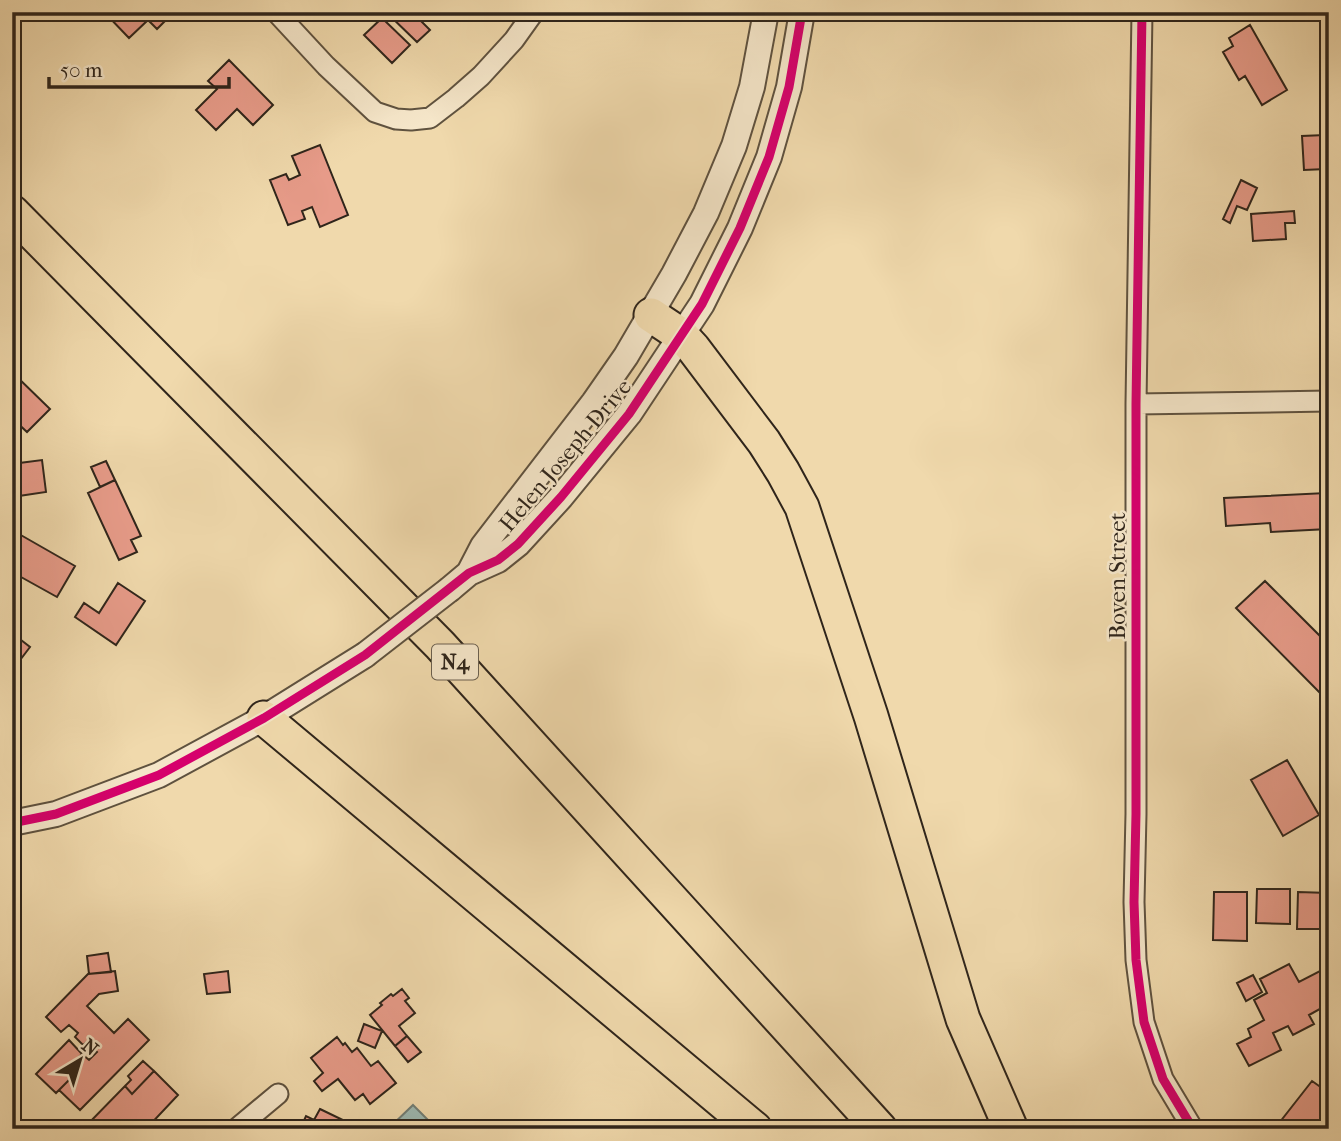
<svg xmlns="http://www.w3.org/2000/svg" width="1341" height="1141" font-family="'IM FELL French Canon',serif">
<rect width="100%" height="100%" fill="#f0d9ac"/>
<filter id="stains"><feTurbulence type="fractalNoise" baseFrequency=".00286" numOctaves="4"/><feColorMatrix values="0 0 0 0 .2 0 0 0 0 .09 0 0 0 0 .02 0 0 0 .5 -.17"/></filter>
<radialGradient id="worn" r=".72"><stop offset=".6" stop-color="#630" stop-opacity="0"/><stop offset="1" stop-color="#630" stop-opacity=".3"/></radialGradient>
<!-- water -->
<path fill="#9db9b2" stroke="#717e76" stroke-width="2" d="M413 1105 437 1129H388Z"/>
<!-- building -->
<path fill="#e79b89" stroke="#2f251b" stroke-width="2" d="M104 12H174L157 29 148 20 129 38Z
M386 12H412L430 30 417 42Z
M1250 12H1276V21H1250Z
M382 18 410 45 392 63 364 35Z
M1250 25 1287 90 1262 105 1245 76 1239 80 1223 52 1233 46 1229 38Z
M229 60 273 105 253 125 237 109 216 130 196 110 217 89 208 81Z
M1325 135 1326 169 1304 170 1302 136Z
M320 145 348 215 320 227 312 207 302 211 305 219 288 225 270 180 286 174 289 180 300 175 292 156Z
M1241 180 1257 188 1247 210 1237 206 1230 223 1223 219Z
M1294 211 1295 223H1285L1286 239 1253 241 1251 214Z
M12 372 50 409 27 432 12 418Z
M12 433 19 440 12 447Z
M42 460 46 492 12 497V464Z
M106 461 115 480 100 487 91 467Z
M115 480 141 536 131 540 137 552 119 560 88 493Z
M1326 493 1328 529 1271 532 1270 523 1226 526 1224 498Z
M12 530 75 566 57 597 12 572Z
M1265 581 1329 645V702L1236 608Z
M118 583 145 601 116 645 75 617 84 603 99 613Z
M12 633 30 647 14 668 12 667Z
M1287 760 1319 815 1283 836 1251 780Z
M1322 854H1329V872H1321Z
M1257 889H1290V924L1256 923Z
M1214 892H1247V941L1213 940Z
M1298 892 1329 893V929H1297Z
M108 953 111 972 89 974 87 956Z
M1289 964 1299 982 1320 971 1324 977 1329 975V1004L1309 1015 1314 1024 1293 1035 1288 1026 1273 1033 1281 1050 1249 1066 1237 1044 1251 1037 1248 1029 1264 1020 1254 1000 1267 993 1260 979Z
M115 971 118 991 99 994 87 1006 114 1033 128 1019 149 1040 80 1110 59 1090 79 1070 72 1064 82 1054 89 1060 97 1052 87 1042 83 1045 75 1037 78 1033 69 1025 61 1032 46 1017 88 974Z
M228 971 230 992 207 994 204 974Z
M1253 975 1262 992 1246 1001 1237 983Z
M402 989 409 998 405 1001 415 1013 399 1026 407 1036 395 1046 370 1015 382 1005 380 1003 391 994 393 996Z
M364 1024 382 1031 375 1048 358 1041Z
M407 1036 421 1052 408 1062 395 1046Z
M337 1037 343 1045 345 1043 352 1052 357 1048 371 1066 378 1061 396 1083 370 1104 363 1094 355 1100 338 1079 322 1091 314 1081 323 1073 311 1058Z
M69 1040 82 1054 72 1064 79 1070 56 1093 36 1074Z
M143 1061 154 1071 132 1094 125 1086 131 1080 128 1076Z
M154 1071 178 1095 146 1129H83L125 1086 132 1094Z
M1312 1081 1329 1093V1129H1279L1276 1127Z
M320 1109 347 1122 344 1129H300L306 1116 314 1120Z"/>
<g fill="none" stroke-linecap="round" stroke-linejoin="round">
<!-- minor casing -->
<g stroke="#5f523f" stroke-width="23">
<path id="minor" d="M276 12 326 66 375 112 396 119 411 120 430 118 456 98 481 76 514 40 534 12
M1142 12 1136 404V814L1134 902 1136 960 1144 1022 1163 1079 1193 1129
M1136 404 1329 401
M236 1129 278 1094"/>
</g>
<!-- tertiary casing -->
<g stroke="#5f523f" stroke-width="28">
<path id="tertiary" d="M469 573 483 546 594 402 626 356 674 274 706 213 734 146 752 87 766 12
M450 589 469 573 498 560 518 544 561 497 629 414 702 304 740 228 769 157 789 87 802 12
M12 823 56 814 159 775 264 718 365 655"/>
</g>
<!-- trunk casing -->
<g stroke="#2f251b" stroke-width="37">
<path id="trunk" d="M12 212 440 645 880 1129
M651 315 681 335 693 348 764 442 783 472 802 507 871 716 963 1019 1011 1129
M264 718 755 1129"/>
</g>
<!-- minor -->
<use href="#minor" stroke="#f5e6c9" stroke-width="19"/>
<!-- tertiary -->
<use href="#tertiary" stroke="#f5e6c9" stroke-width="24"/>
<!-- trunk -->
<use href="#trunk" stroke="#f0d9ac" stroke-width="33"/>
<!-- tertiary-bridge casing -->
<g stroke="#5f523f" stroke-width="28" stroke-linecap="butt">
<path id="tertiary-bridge" d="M365 655 450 589"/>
</g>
<!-- tertiary-bridge -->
<use href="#tertiary-bridge" stroke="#f5e6c9" stroke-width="24"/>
<!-- cycleway casing -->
<g stroke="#f5e6c9" stroke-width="13">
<path id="cycleway" d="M1142 12 1136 404V814L1134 902 1136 960 1144 1022 1163 1079 1193 1129
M12 823 56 814 159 775 264 718 365 655 469 573 498 560 518 544 561 497 629 414 702 304 740 228 769 157 789 87 802 12"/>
</g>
<!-- cycleway -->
<use href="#cycleway" stroke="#d6006c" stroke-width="9"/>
</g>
<g text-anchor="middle" stroke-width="5" stroke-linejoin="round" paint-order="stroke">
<!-- shield labels -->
<rect fill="#f5e6c9" stroke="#6a5f4f" stroke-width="2" x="432" y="644.5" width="46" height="35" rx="5"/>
<g font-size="21" font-weight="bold" fill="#2f251b">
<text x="455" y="669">N4</text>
</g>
<!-- street labels -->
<g font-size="23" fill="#2f251b" stroke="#f5e6c9">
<text transform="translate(565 455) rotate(-50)" y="8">Helen Joseph Drive</text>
<text transform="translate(1117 576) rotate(-90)" y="8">Boven Street</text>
</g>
</g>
<!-- margin -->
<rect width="1341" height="1141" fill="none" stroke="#f0d9ac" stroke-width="42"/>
<rect x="14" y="14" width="1313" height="1113" fill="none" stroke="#2f251b" stroke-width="3.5"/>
<rect x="21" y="21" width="1299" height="1099" fill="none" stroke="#2f251b" stroke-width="2"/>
<!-- north arrow -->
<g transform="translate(80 1060) rotate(38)" stroke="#f5e6c9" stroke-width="5" paint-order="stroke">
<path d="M0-5L12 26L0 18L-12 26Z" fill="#2f251b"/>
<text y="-10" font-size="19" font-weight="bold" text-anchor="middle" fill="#2f251b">N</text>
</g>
<!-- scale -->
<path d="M49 77v10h180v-10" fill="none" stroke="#2f251b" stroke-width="3.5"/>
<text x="60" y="77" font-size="21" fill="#2f251b" stroke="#f5e6c9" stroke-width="5" paint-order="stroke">50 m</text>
<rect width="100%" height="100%" filter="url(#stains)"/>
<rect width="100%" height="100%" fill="url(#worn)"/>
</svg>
